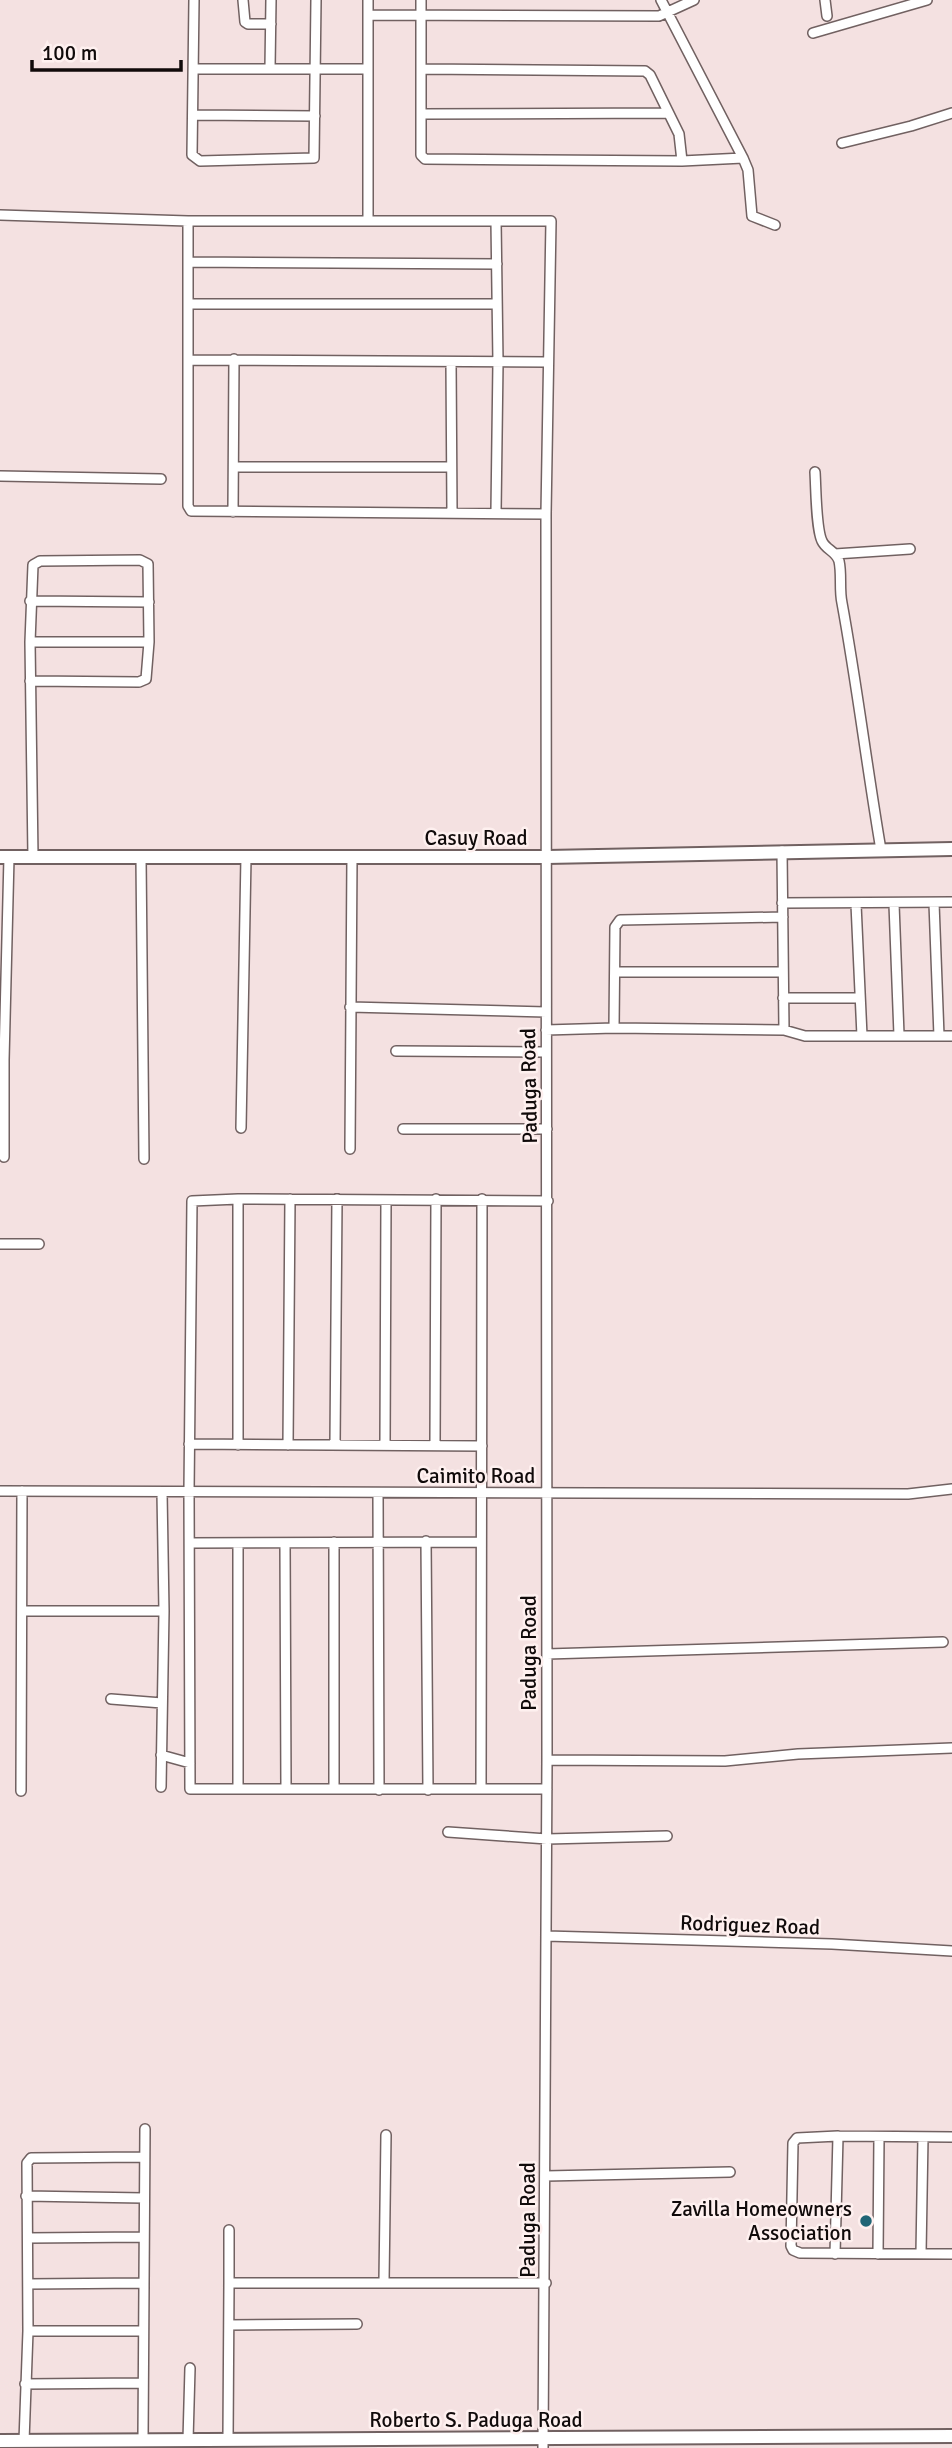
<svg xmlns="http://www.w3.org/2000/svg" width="952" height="2448" font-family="Signika,sans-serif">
<rect width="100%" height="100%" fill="#f4e1e1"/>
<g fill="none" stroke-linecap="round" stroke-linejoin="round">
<!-- street casing -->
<g stroke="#716161" stroke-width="12">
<path id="street" d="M194 0 192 155 200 161 314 158 316 0
M243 0 245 22 248 24H271
M421 0V155L425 159 682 161 743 158
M661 0 743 158 748 170 752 216 775 225
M825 0 827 16
M368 15 659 16 694 0
M813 33 927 0
M270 68 271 0
M193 69H368
M422 69 645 71 650 75 679 134 682 161
M421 114 668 113
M193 115 315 116
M842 143 911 126 952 113
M0 215 188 221H551L546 514 547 1760 543 2448
M188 221V506L191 511 546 514
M368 221V0
M190 262 497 264
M190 304H497
M189 360 547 362
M451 362 452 512
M234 467H451
M815 472C816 488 816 529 822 541 826 550 836 551 839 561 842 574 839 589 842 603 857 685 867 768 881 850
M0 476 161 479
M233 512 234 359
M496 512 498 362 496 221
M835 554 910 549
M30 601 149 602
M30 642H149
M30 681 139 682 146 679 149 642 148 564 140 560 40 561 33 565 30 642 33 857
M782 851 784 1030
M141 858 144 1159
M782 903 952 902
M934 903 939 1036
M856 904 862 1036
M894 904 899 1035
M615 972H783
M783 998H860
M350 1007 546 1012
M614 1028 615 927 620 920 783 917
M546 1030 614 1028 784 1030 805 1036H952
M396 1051 546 1052
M241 1128 246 857
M403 1129H547
M350 1149 352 857
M4 1157V1060L9 857
M0 1244H39
M189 1444 482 1446
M335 1444 337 1199
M385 1444 386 1200
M435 1444 436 1199
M238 1445V1199
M288 1445 290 1199
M0 1491 908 1494 952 1489
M378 1493 379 1790
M426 1541 428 1790
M334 1542V1789
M190 1543 481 1542
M285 1543 286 1788
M238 1544V1788
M22 1611H164
M547 1654 943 1642
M111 1699 162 1703
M161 1755 190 1763
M547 1760 725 1761 798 1754 952 1748
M161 1787 164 1611 162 1492
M481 1789 482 1199
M547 1789H190L189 1492 192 1201 238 1199 548 1201
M21 1791 22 1491
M448 1832 547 1839 667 1836
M546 1936 832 1944 952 1951
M952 2137 838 2136 797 2138 793 2143 791 2246 793 2250 800 2253 952 2254
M546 2176 730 2172
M26 2196 143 2198
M229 2230V2283
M28 2238 144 2237
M921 2253 923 2137
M835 2254 838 2136
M878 2254 879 2137
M384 2281 386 2135
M28 2284 144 2283
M229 2325 357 2324
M28 2331H143
M25 2384 143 2383
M228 2439 229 2283H546
M143 2440 145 2129
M188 2440 190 2368
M24 2441 28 2331 27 2163 31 2158 143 2157"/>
</g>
<!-- secondary casing -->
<g stroke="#716161" stroke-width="16">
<path id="secondary" d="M0 857H547L952 849
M0 2441 952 2436"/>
</g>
<!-- street -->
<use href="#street" stroke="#fff" stroke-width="9"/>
<!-- secondary -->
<use href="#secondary" stroke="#fff" stroke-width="12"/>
</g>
<!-- markers -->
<circle fill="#206576" stroke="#fef0ef" stroke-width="2.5" cx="866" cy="2221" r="7"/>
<g text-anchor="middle" stroke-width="5" stroke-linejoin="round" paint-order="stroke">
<!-- street labels -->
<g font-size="21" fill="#100a0a" stroke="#fef0ef">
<text x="476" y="845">Casuy Road</text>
<text transform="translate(529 1086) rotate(-91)" y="7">Paduga Road</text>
<text x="476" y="1483">Caimito Road</text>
<text transform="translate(529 1653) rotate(-90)" y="7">Paduga Road</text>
<text transform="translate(750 1925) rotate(2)" y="7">Rodriguez Road</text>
<text transform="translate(528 2220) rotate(-90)" y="7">Paduga Road</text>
<text x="476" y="2427">Roberto S. Paduga Road</text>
</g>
<!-- poi labels -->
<g font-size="21" fill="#100a0a" stroke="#fef0ef" text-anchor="end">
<text x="852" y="2216">Zavilla Homeowners<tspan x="852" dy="24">Association</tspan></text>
</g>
</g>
<!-- scale -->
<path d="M32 60v10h149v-10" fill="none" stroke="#100a0a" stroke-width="3.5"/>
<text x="42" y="60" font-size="21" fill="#100a0a" stroke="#fef0ef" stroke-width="5" paint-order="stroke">100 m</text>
</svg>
